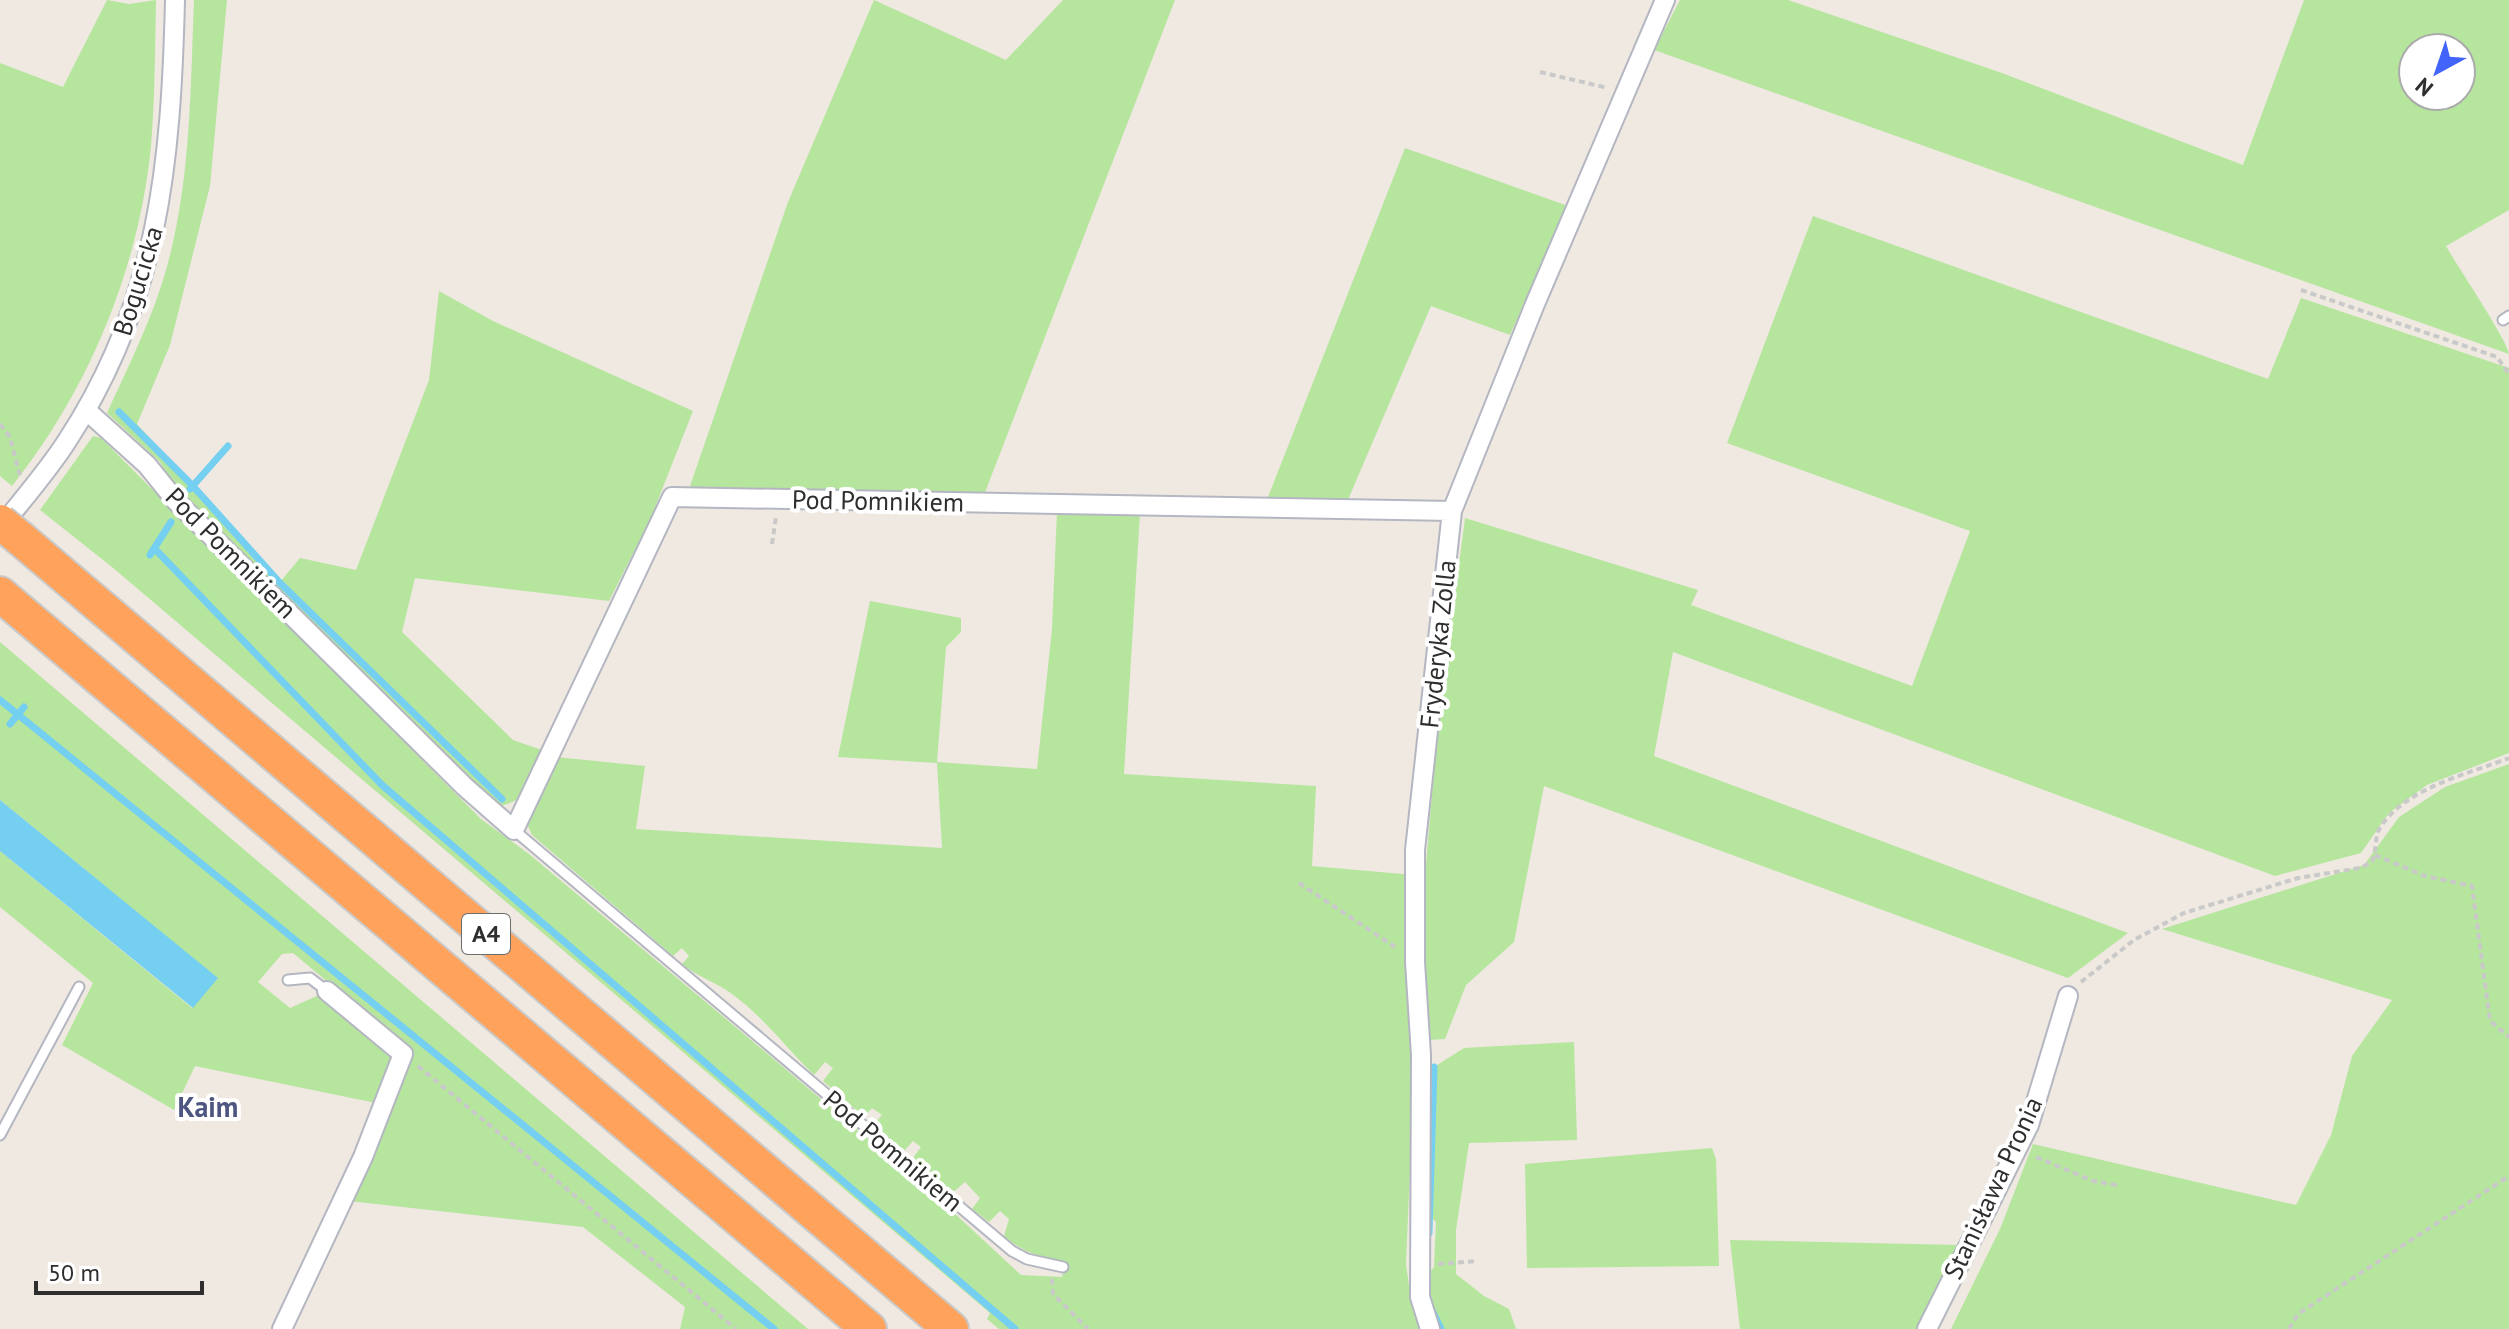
<svg xmlns="http://www.w3.org/2000/svg" width="2509" height="1329" font-family="'PT Sans',sans-serif">
<rect width="100%" height="100%" fill="#efe9e1"/>
<!-- green -->
<path fill="#b6e59e" fill-rule="evenodd" d="M107 0 129 4 156 0C155 49 155 98 151 146 139 269 88 391 12 486L0 476V63L63 87Z
M194 0H227L210 186 170 345 137 424 280 582 300 558 356 570 429 380 439 291 493 321 693 411 650 520 609 601 415 578 402 632 513 740 545 751C532 777 529 803 497 806L470 783 180 493 159 461 107 413C124 376 142 339 156 301 191 205 190 101 194 0Z
M874 0 1006 60 1063 0H1175L984 495 689 489 788 202Z
M1680 0H1788L2002 73 2243 165 2304 0H2509V210L2446 246C2456 264 2509 343 2509 354L1654 50ZM2413 48H2461V96H2413Z
M1405 148 1568 206 1510 335 1431 306 1347 502 1268 497Z
M1813 216 2268 379 2301 298 2509 368V753L2427 785 2389 813 2361 853 2275 876 1673 652 1654 756 2128 933 2068 978 1544 786 1514 942 1466 985 1445 1039 1428 1040 1414 1073 1406 1264 1412 1308 1420 1329H999L987 1319 990 1313 112 567 40 510 93 436 101 438 481 819 529 854 738 1029 939 1199 1021 1275 1062 1277 1066 1262C1042 1258 1022 1252 1004 1236L1009 1219 1000 1211 989 1222 972 1209 980 1198 965 1182 951 1194 912 1159 921 1147 913 1141 904 1151 873 1125 882 1115 872 1108 864 1117 823 1081 833 1068 825 1062 814 1075C786 1048 764 1017 732 994 716 982 698 977 682 964L689 956 682 948 673 956 532 835 527 824 556 757 645 766 636 829 942 848 937 763 838 757 870 601 961 618V632L946 647 937 762 1037 769 1052 629 1057 511 1140 513 1124 774 1316 786 1312 866 1425 876 1437 735 1465 518 1698 590 1691 605 1912 686 1970 531 1727 443Z
M0 642 808 1329H680L685 1307 583 1227 349 1201 414 1054 293 953 282 954 258 982 290 1008 319 995 397 1058 376 1103 195 1066 174 1110 62 1045 93 983 0 907V851L192 1008 217 978 0 800Z
M2509 764V1329H1951L2000 1229 2033 1144 2296 1205 2331 1135 2352 1056 2392 1000 2162 929 2364 865 2399 817 2445 787Z
M1574 1042 1577 1140 1469 1143 1456 1230V1274L1484 1296 1509 1309 1516 1329H1441L1427 1297 1428 1275 1434 1267 1436 1222 1430 1216 1434 1067 1464 1048Z
M1712 1148 1716 1159 1719 1266 1527 1268 1525 1164Z
M1730 1240 1960 1245 1925 1329H1740Z"/>
<!-- water -->
<path fill="#75cff0" d="M0 800 218 978 193 1008 0 851Z"/>
<g fill="none" stroke-linecap="round" stroke-linejoin="round">
<!-- stream -->
<path stroke="#75cff0" stroke-width="7" d="M119 412 192 485 280 583 502 799
M190 489 228 446
M155 549 382 785 1015 1329
M150 555 171 522
M0 700 774 1329
M10 724 24 707
M1429 1233 1434 1067
M1433 1312 1441 1329"/>
<!-- service casing -->
<g stroke="#b4b7c1" stroke-width="13">
<path id="service" d="M2503 320 2509 316
M514 830 1012 1251 1027 1259 1063 1267
M288 980 310 978 327 991
M0 1135 79 987"/>
</g>
<!-- minor casing -->
<g stroke="#b4b7c1" stroke-width="22">
<path id="minor" d="M86 410 147 465 176 501 465 787 514 830 672 497 1452 511
M0 528C23 499 47 472 67 441 159 300 171 163 175 0
M282 1329 363 1157 403 1054 327 991
M1430 1329 1420 1297 1421 1055 1415 962V850L1452 511 1535 304 1665 0
M1927 1329 2029 1125 2068 996"/>
</g>
<!-- motorway casing -->
<g stroke="#c9c9c9" stroke-width="38">
<path id="motorway" d="M21 539 951 1329
M0 594 869 1329"/>
</g>
<!-- path -->
<path stroke="#c9c9c9" stroke-width="4" stroke-dasharray="6 4" stroke-linecap="butt" d="M1540 72 1608 88
M2301 290 2497 357 2509 374
M0 424 10 437 20 476
M772 544 776 517
M2375 855 2425 876 2472 886 2490 1021 2509 1037
M1299 883 1395 947
M2081 982 2134 940 2184 913 2298 878 2360 868 2372 862C2377 851 2374 836 2381 826 2408 787 2468 774 2509 758
M418 1066 736 1329
M2036 1157 2093 1181 2120 1186
M1438 1264 1477 1261
M1052 1279 1053 1294 1088 1329
M2289 1329 2298 1314 2509 1176"/>
<!-- service -->
<use href="#service" stroke="#fff" stroke-width="9"/>
<!-- minor -->
<use href="#minor" stroke="#fff" stroke-width="18"/>
<!-- motorway -->
<use href="#motorway" stroke="#ffa35c" stroke-width="34"/>
<!-- motorway-bridge casing -->
<g stroke="#c9c9c9" stroke-width="38" stroke-linecap="butt">
<path id="motorway-bridge" d="M0 522 21 539"/>
</g>
<!-- motorway-bridge -->
<use href="#motorway-bridge" stroke="#ffa35c" stroke-width="34"/>
</g>
<g text-anchor="middle" stroke-width="8" stroke-linejoin="round" paint-order="stroke">
<!-- shield labels -->
<rect fill="#fff" stroke="#6d6d6d" stroke-width="2" x="462" y="914" width="48" height="40" rx="6"/>
<g font-size="24" font-weight="bold" fill="#2e2e2e">
<text x="486" y="942">A4</text>
</g>
<!-- street labels -->
<g font-size="26" fill="#2e2e2e" stroke="#fff">
<text transform="translate(138 281) rotate(-73)" y="9">Bogucicka</text>
<text transform="translate(878 501) rotate(1)" y="9">Pod Pomnikiem</text>
<text transform="translate(231 553) rotate(45)" y="9">Pod Pomnikiem</text>
<text transform="translate(1438 644) rotate(-84)" y="9">Fryderyka Zolla</text>
<text transform="translate(893 1151) rotate(40)" y="9">Pod Pomnikiem</text>
<text transform="translate(1993 1188) rotate(-65)" y="9">Stanisława Pronia</text>
</g>
<!-- neighbourhood labels -->
<g font-size="28" font-weight="bold" fill="#4d5680" stroke="#fff">
<text x="208" y="1117">Kaim</text>
</g>
</g>
<!-- north arrow -->
<g transform="translate(2437 72) rotate(220)"><circle r="38" fill="#ffffff" stroke="#ababab" stroke-width="2"/>
<path d="M0-6L14 30L0 20L-14 30Z" fill="#4264fb"/>
<text y="-12" font-size="22" font-weight="bold" text-anchor="middle" fill="#2e2e2e">N</text>
</g>
<!-- scale -->
<path d="M36 1281v12h166v-12" fill="none" stroke="#2e2e2e" stroke-width="4"/>
<text x="48" y="1281" font-size="24" fill="#2e2e2e" stroke="#ffffff" stroke-width="6" paint-order="stroke">50 m</text>
</svg>
